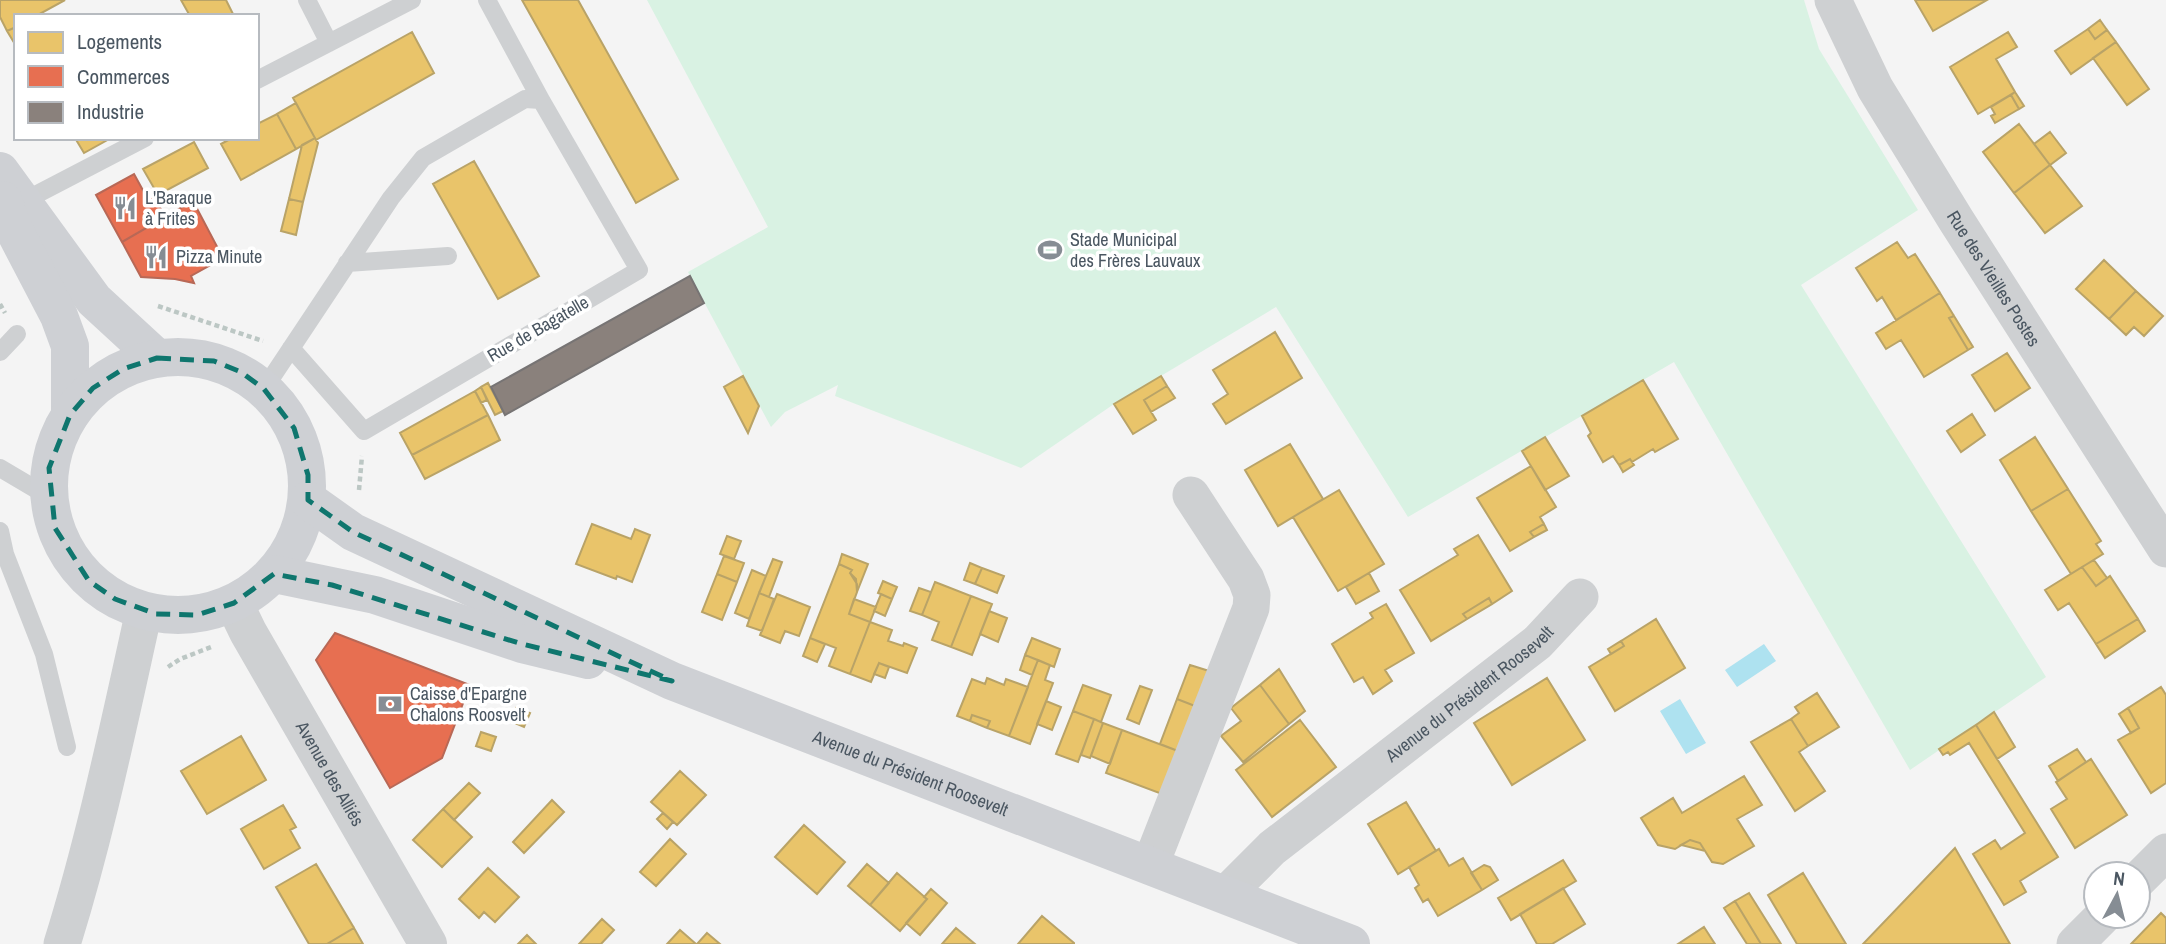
<svg xmlns="http://www.w3.org/2000/svg" width="2166" height="944" font-family="'Archivo Narrow',sans-serif">
<rect width="100%" height="100%" fill="#f4f4f4"/>
<!-- green -->
<path fill="#d9f2e3" d="M647 0H1804L1819 49 1918 210 1801 285 2046 677 1910 770 1674 362 1408 517 1276 307 1114 404 1021 468 835 396 838 385 785 412 771 427 688 272 768 227Z"/>
<!-- water -->
<path fill="#aee2f0" d="M1764 644 1776 661 1737 687 1725 670Z
M1680 699 1706 743 1686 754 1660 711Z"/>
<!-- homes -->
<path fill="#e9c46a" stroke="#b9a367" stroke-width="2" d="M0 0H65L36 16H16V27L7 31 0 17Z
M181 0H226L234 16H190Z
M522 0H578L678 179 636 203Z
M1915 0H1987L1933 31Z
M2100 20 2107 30 2095 39 2088 29Z
M16 27V46L7 31Z
M2088 29 2095 39 2107 30 2116 42 2071 74 2055 51Z
M412 32 434 73 316 140 293 98Z
M2008 32 2017 47 1996 59 2015 92 1978 114 1950 67Z
M2116 42 2149 89 2127 105 2093 58Z
M2015 92 2024 106 2019 109 2011 95Z
M2011 95 2019 109 1995 123 1991 116 1995 114 1991 107Z
M296 103 315 138 296 149 277 114Z
M277 114 296 149 241 180 221 144 232 138H257V124Z
M2019 124 2050 165 2014 193 1983 152Z
M2050 132 2066 153 2050 165 2034 144Z
M75 138H111L84 153Z
M315 138 318 143 303 202 289 199 302 145Z
M194 142 208 168 158 195 143 169Z
M474 161 539 276 498 299 433 184Z
M2050 165 2082 206 2045 233 2014 193Z
M289 199 303 202 296 235 281 231Z
M1897 242 1908 258 1915 254 1940 293 1896 320 1882 297 1877 301 1856 268Z
M2104 260 2136 291 2109 319 2076 289Z
M2136 291 2163 316 2144 336 2134 327 2126 335 2109 319Z
M1940 293 1954 316 1949 318 1968 350 1924 377 1901 340 1886 349 1876 333Z
M1954 316 1973 347 1968 350 1949 318Z
M1275 332 1302 378 1226 424 1213 404 1228 394 1213 370Z
M2007 353 2030 388 1995 411 1972 375Z
M743 376 759 406 748 433 724 387Z
M1161 376 1167 386 1144 400 1156 420 1133 434 1114 404Z
M1643 380 1678 439 1655 452 1653 449 1632 462 1630 459 1619 465 1613 456 1603 462 1588 436 1591 433 1582 416Z
M488 383 503 411 495 415 481 387Z
M1167 386 1175 398 1151 412 1144 400Z
M481 387 487 400 481 403 475 391Z
M475 391 488 415 412 455 400 433Z
M1972 414 1985 435 1961 452 1947 431Z
M488 415 500 440 425 479 412 455Z
M1545 437 1569 476 1545 490 1522 451Z
M2035 437 2068 489 2031 511 2000 460Z
M1290 444 1323 499 1278 526 1245 470Z
M1630 459 1634 465 1623 472 1619 465Z
M1531 466 1556 507 1540 517 1544 524 1530 532 1534 537 1510 551 1477 498Z
M2068 489 2101 541 2096 544 2103 554 2071 574 2031 511Z
M1339 490 1384 564 1338 591 1293 517Z
M592 524 631 539 635 529 650 535 632 582 617 576 616 579 576 564Z
M1544 524 1547 530 1534 537 1530 532Z
M1478 535 1512 591 1492 604 1489 598 1463 614 1467 619 1431 641 1400 590 1458 555 1454 549Z
M727 536 741 541 734 559 720 554Z
M842 554 868 564 857 592 856 579 850 573 852 570 839 564Z
M724 556 744 563 737 582 717 574Z
M773 559 782 562 769 597 759 593Z
M2094 560 2107 578 2096 586 2082 567Z
M970 563 982 568 975 584 964 580Z
M839 564 852 570 850 573 857 584V592L849 614 870 622 850 674 829 666 836 648 810 638Z
M2082 567 2096 586 2110 576 2138 619 2096 644 2069 603 2058 610 2045 590Z
M982 568 1004 576 997 593 975 584Z
M752 570 766 576 749 619 735 613Z
M1369 573 1379 591 1356 604 1346 587Z
M717 574 737 582 722 620 702 612Z
M883 581 897 587 892 599 878 593Z
M935 582 971 596 951 647 932 640 939 622 922 615Z
M919 588 931 592 922 615 910 611Z
M759 593 774 599 762 631 747 626Z
M777 594 810 607 799 636 785 631 780 643 760 635Z
M881 594 892 599 885 616 874 611Z
M971 596 992 604 972 655 951 647Z
M1489 598 1492 604 1467 619 1463 614Z
M854 599 876 607 870 622 849 614Z
M1386 604 1414 653 1385 670 1392 681 1373 694 1363 677 1354 682 1332 644 1373 618 1370 613Z
M989 611 1007 618 998 642 980 634Z
M1656 619 1685 668 1615 711 1589 667 1624 646 1621 641Z
M2138 619 2145 631 2105 658 2096 644Z
M870 622 892 630 888 641 903 646 904 643 917 648 907 673 879 663 871 682 850 674Z
M810 638 825 644 817 662 803 656Z
M1032 638 1060 649 1054 667 1025 655Z
M1621 641 1624 646 1611 654 1608 649Z
M1025 655 1038 660 1032 675 1020 670Z
M1038 660 1050 665 1045 680 1053 683 1030 744 1009 736Z
M879 663 889 667 885 678 874 674Z
M1190 665 1209 671 1195 706 1177 699Z
M1279 669 1305 711 1289 724 1260 685Z
M987 678 1004 685 1006 679 1028 687 1009 736 987 728 990 721 972 715 970 721 957 716 972 679 985 684Z
M1547 678 1585 740 1512 785 1474 723Z
M1083 685 1111 695 1101 722 1073 711Z
M1260 685 1289 724 1243 762 1221 736 1241 721 1231 708Z
M1140 686 1152 690 1139 724 1127 719Z
M2161 687 2166 695V783L2151 793 2118 740 2139 728 2128 708Z
M1817 693 1839 727 1808 746 1791 719 1799 713 1795 707Z
M1177 699 1195 706 1178 751 1160 744Z
M1046 701 1061 707 1052 730 1037 724Z
M516 708 530 713 524 727 510 721Z
M2128 708 2139 728 2131 733 2119 714Z
M1073 711 1094 719 1078 762 1056 754Z
M1994 712 2015 747 1997 759 1976 725Z
M972 715 990 721 987 728 970 721Z
M1094 719 1103 723 1090 758 1081 755Z
M1791 719 1808 746 1799 752 1825 791 1795 811 1751 742Z
M1300 720 1336 767 1272 817 1236 770Z
M1103 723 1122 730 1110 764 1091 756Z
M1976 725 2058 857 2020 881 2026 892 2004 905 1973 854 1995 840 2001 849 2025 833 1969 743 1950 755 1948 752 1943 755 1939 749Z
M1122 730 1178 751 1162 794 1106 773Z
M481 732 496 737 491 751 476 746Z
M241 736 266 780 207 814 181 771Z
M2077 749 2086 762 2058 781 2049 766Z
M2091 759 2127 815 2075 848 2051 809 2067 799 2056 782Z
M680 771 706 795 677 825 651 802Z
M1744 776 1762 805 1737 819 1754 846 1723 864 1712 862 1700 843 1690 840 1675 849 1658 845 1641 818 1673 798 1682 813Z
M469 783 480 793 454 820 443 809Z
M552 800 564 812 524 853 513 842Z
M1406 802 1436 851 1398 874 1368 824Z
M283 805 296 827 290 830 300 848 264 869 241 829Z
M443 809 472 837 442 867 413 840Z
M663 813 673 822 667 829 657 819Z
M804 825 845 862 817 894 775 857Z
M670 839 686 854 656 886 640 872Z
M1690 840 1700 843 1705 851 1681 845Z
M1955 848 2010 944H1863Z
M1439 849 1449 866 1463 858 1482 890 1438 916 1428 899 1423 902 1415 888 1419 885 1409 867Z
M1563 860 1576 881 1511 920 1498 898Z
M316 864 354 928 327 944H309L276 887Z
M867 864 889 883 870 905 848 886Z
M1484 865 1490 867 1498 880 1482 890 1471 873Z
M488 868 519 897 495 922 484 912 479 918 459 899Z
M897 873 927 899 900 931 870 905Z
M1803 873 1846 944H1797L1768 895Z
M1563 888 1585 924 1552 944H1537L1520 914Z
M931 889 947 903 920 935 906 923 927 899 924 897Z
M1749 893 1781 944H1761L1735 901Z
M1735 901 1761 944H1747L1724 908Z
M2161 913 2166 918V944H2131Z
M1042 916 1074 943V944H1018Z
M602 919 614 930 601 944H579Z
M1704 927 1715 944H1678Z
M354 928 363 944H327Z
M956 928 975 944H942Z
M680 930 696 944H667Z
M707 933 720 944H697Z
M527 935 536 944H518Z"/>
<!-- shops -->
<path fill="#e76f51" stroke="#b86856" stroke-width="2" d="M134 174 145 194 151 190 165 217 122 242 96 195Z
M193 201 223 258 191 276 194 283 175 279 141 277 122 242Z
M335 633 470 685 442 758 390 788 316 660Z"/>
<!-- industry -->
<path fill="#8a817c" stroke="#777474" stroke-width="2" d="M690 276 704 303 505 415 491 387Z"/>
<g fill="none" stroke-linecap="round" stroke-linejoin="round">
<!-- path -->
<path stroke="#bcc7c4" stroke-width="4.5" stroke-dasharray="5 3.5" stroke-linecap="butt" d="M0 304 5 313
M158 306 263 341
M359 490 362 456
M168 667 180 659 214 646"/>
<!-- service -->
<path stroke="#ced0d2" stroke-width="18" d="M307 0 329 43
M487 0 541 100
M257 80 412 0
M22 202 145 138
M347 263 448 256
M0 352 17 334
M264 389 391 198 423 158 525 99 541 100 639 270 364 431 291 348
M0 468 49 497
M0 531 5 554 44 654 67 747"/>
<!-- minor -->
<g stroke="#ced0d2" stroke-width="37">
<path id="s1" d="M1833 0 1875 88 1956 220 2166 549"/>
<path d="M1150 866 1251 608 1252 595 1246 579 1191 495"/>
<path d="M2138 880 2166 852"/>
<path id="s2" d="M1225 895 1272 848 1538 642 1580 597"/>
<path d="M62 944C96 835 119 723 144 611"/>
<path d="M2075 944 2103 916"/>
</g>
<!-- tertiary -->
<path stroke="#ced0d2" stroke-width="38" id="s3" d="M234 603 248 632 428 944"/>
<!-- secondary -->
<g stroke="#ced0d4" stroke-width="38">
<path d="M0 171 94 300 157 358"/>
<path d="M3 200 12 226 59 316 70 346V415"/>
<circle cx="178" cy="486" r="129"/>
<path id="s4" d="M308 500 353 532 672 681 1351 944"/>
<path d="M274 574 375 595 522 644 588 660"/>
</g>
</g>
<!-- marked area -->
<path fill="none" stroke="#0f766e" stroke-width="5" stroke-dasharray="14 9" stroke-linejoin="round" d="M157 358 214 361 241 372 264 389 294 428 308 475V500L353 532 672 681 522 644 332 585 274 574 234 603 197 615 156 614 115 599 89 581 55 528 49 468 70 415 93 388 123 369Z"/>
<!-- icons -->
<defs>
<g id="restaurant-bare" transform="scale(1.89)"><path d="M-5-6h1v4h1v-4h1v4h1v-4h1v5L-1.5 .5V6h-2V.5L-5-1ZM5-6V6H3V1.5H1.5Q1.5-4 5-6Z" fill="#868d94" stroke="#fff" stroke-width="2.5" paint-order="stroke"/></g>
<g id="stadium-bare" transform="scale(1.89)"><path d="M0-5a6.5 5 0 1 0 0 10a6.5 5 0 1 0 0-10ZM-3.5-1.8h7v3.6h-7Z" fill="#868d94" stroke="#fff" stroke-width="2.5" paint-order="stroke"/></g>
<g id="bank-bare" transform="scale(1.89)"><path d="M-6-4H6V4H-6ZM0-2.3a2.3 2.3 0 1 0 0 4.6a2.3 2.3 0 1 0 0-4.6Z" fill="#868d94" stroke="#fff" stroke-width="2.5" paint-order="stroke"/></g>
</defs>
<g fill-rule="evenodd">
<use href="#restaurant-bare" x="125" y="208"/>
<use href="#stadium-bare" x="1050" y="250"/>
<use href="#restaurant-bare" x="156" y="257"/>
<use href="#bank-bare" x="390" y="704"/>
</g>
<g text-anchor="middle" stroke-width="7" stroke-linejoin="round" paint-order="stroke">
<!-- poi labels -->
<g font-size="18" fill="#4a5661" stroke="#fff" text-anchor="start">
<text x="145" y="204">L'Baraque<tspan x="145" dy="21">à Frites</tspan></text>
<text x="1070" y="246">Stade Municipal<tspan x="1070" dy="21">des Frères Lauvaux</tspan></text>
<text x="176" y="263">Pizza Minute</text>
<text x="410" y="700">Caisse d'Epargne<tspan x="410" dy="21">Chalons Roosvelt</tspan></text>
</g>
<!-- street labels -->
<g font-size="18" fill="#4a5661" stroke="#fff">
<text dy="6" stroke="none"><textPath href="#s1" startOffset="322">Rue des Vieilles Postes</textPath></text>
<text transform="translate(538 329) rotate(-30)" y="6">Rue de Bagatelle</text>
<text dy="6" stroke="none"><textPath href="#s2" startOffset="317">Avenue du Président Roosevelt</textPath></text>
<text dy="6" stroke="none"><textPath href="#s4" startOffset="663">Avenue du Président Roosevelt</textPath></text>
<text dy="6" stroke="none"><textPath href="#s3" startOffset="196">Avenue des Alliés</textPath></text>
</g>
</g>
<!-- legend -->
<rect x="14" y="14" width="245" height="126" fill="#ffffff" stroke="#b7bbc0" stroke-width="2"/>
<rect x="28" y="32" width="35" height="21" fill="#e9c46a" stroke="#b7bbc0" stroke-width="2"/>
<text x="77" y="49" font-size="21" fill="#4a5661">Logements</text>
<rect x="28" y="66" width="35" height="21" fill="#e76f51" stroke="#b7bbc0" stroke-width="2"/>
<text x="77" y="84" font-size="21" fill="#4a5661">Commerces</text>
<rect x="28" y="102" width="35" height="21" fill="#8a817c" stroke="#b7bbc0" stroke-width="2"/>
<text x="77" y="119" font-size="21" fill="#4a5661">Industrie</text>
<!-- north arrow -->
<g transform="translate(2117 895) rotate(7)"><circle r="33" fill="#ffffff" stroke="#b7bbc0" stroke-width="2"/>
<path d="M0-5L12 26L0 18L-12 26Z" fill="#868d94"/>
<text y="-10" font-size="19" font-weight="bold" text-anchor="middle" fill="#4a5661">N</text>
</g>
</svg>
